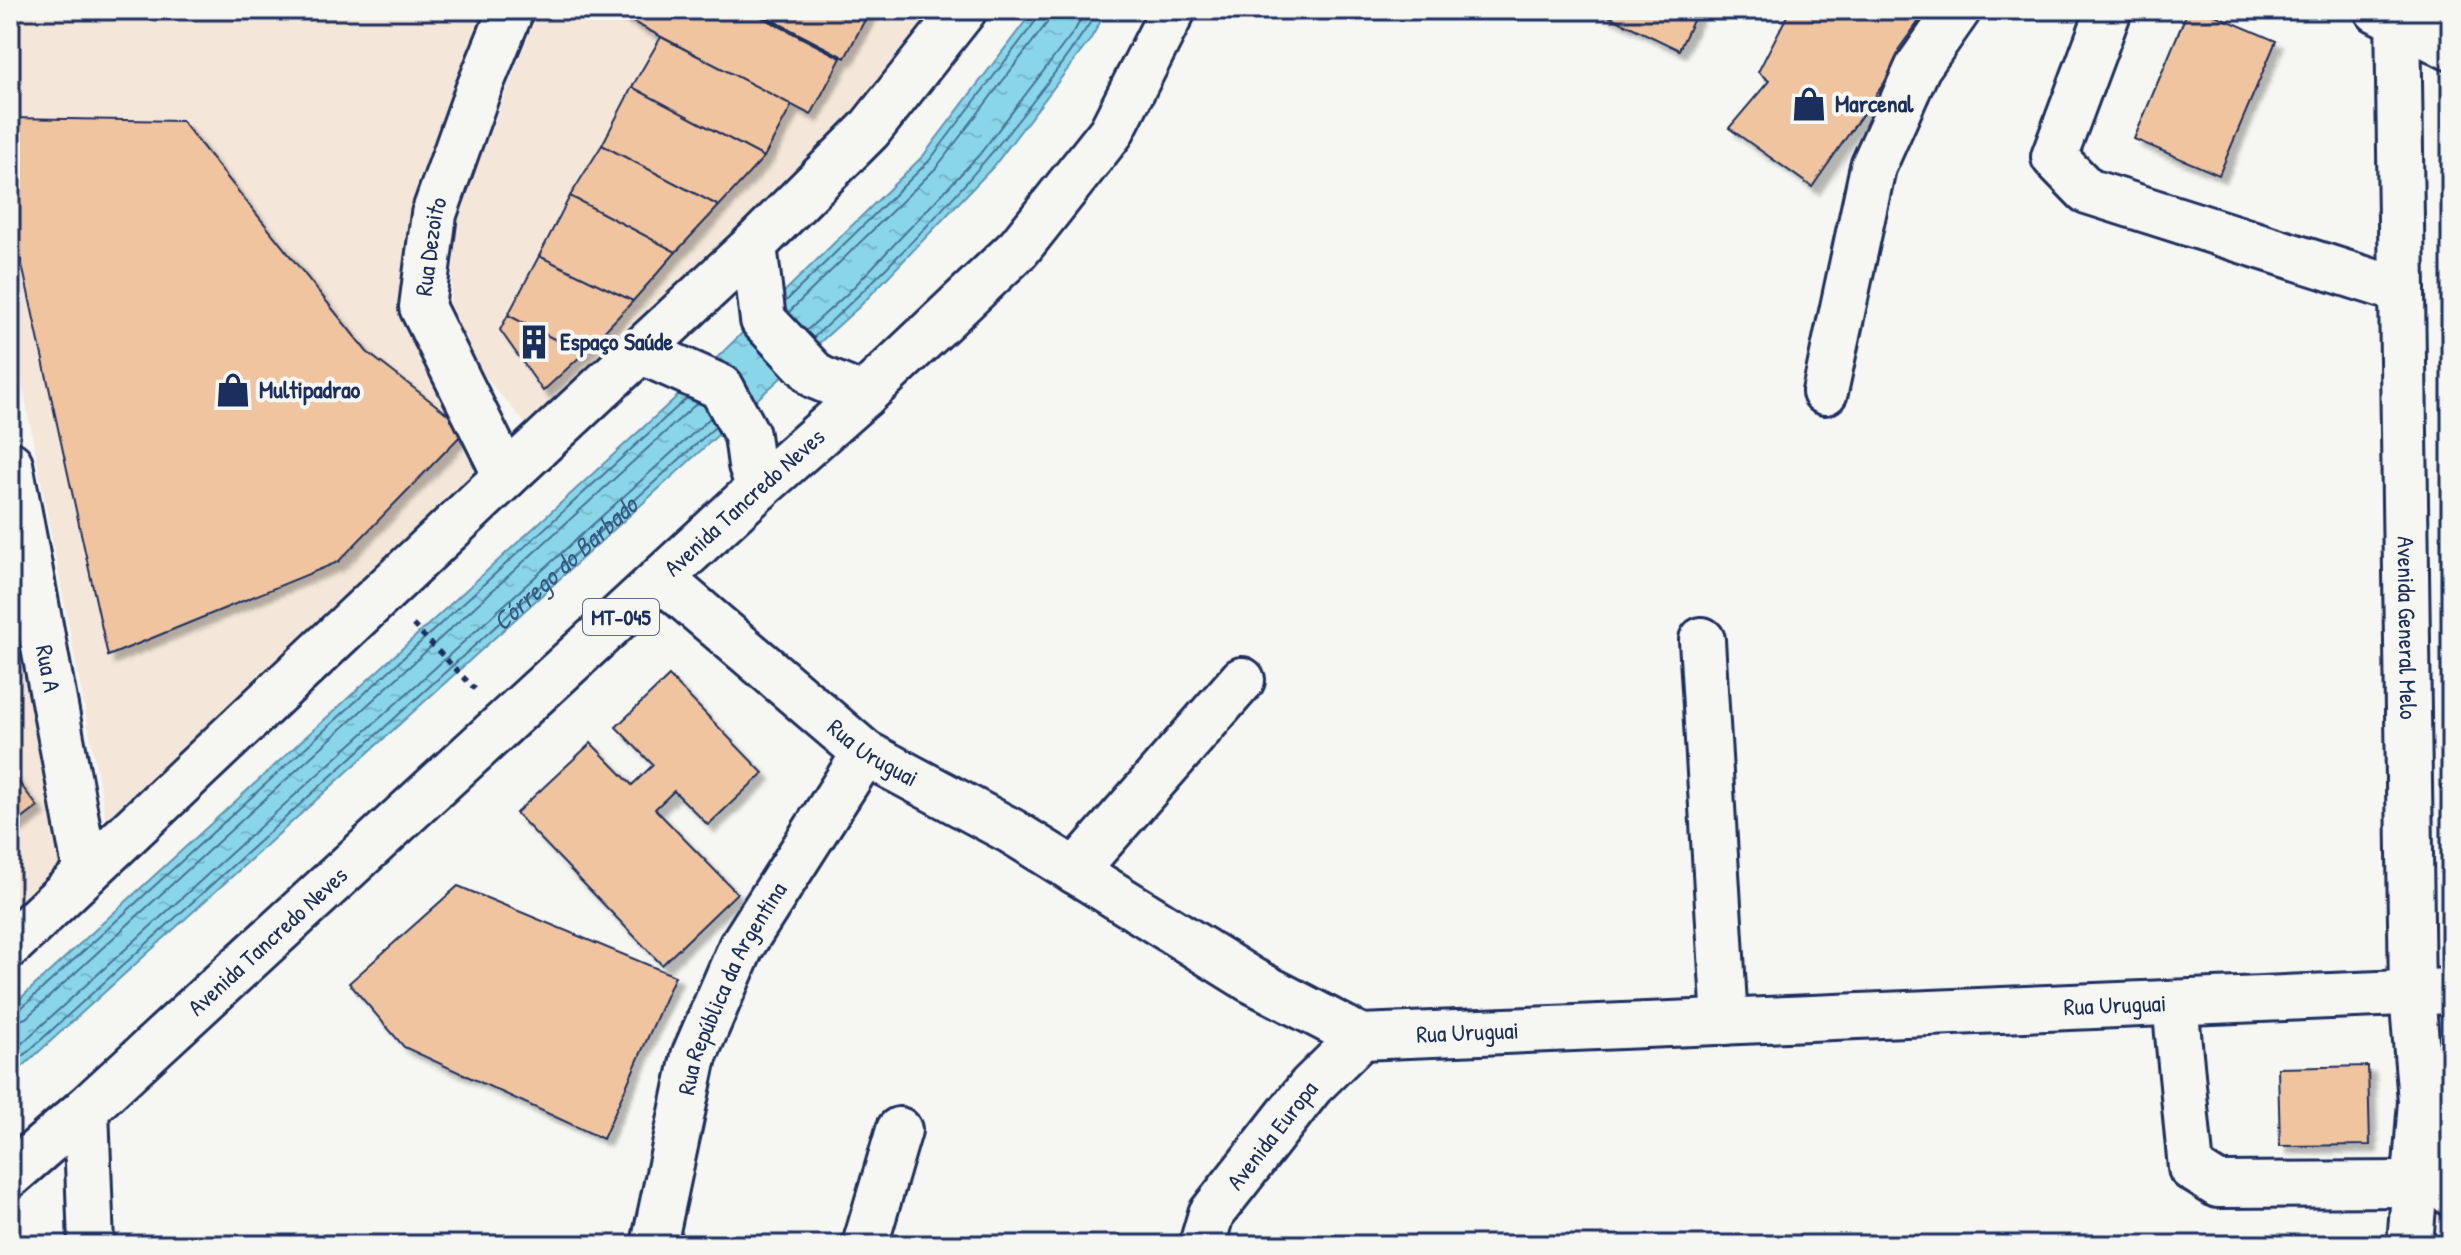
<svg xmlns="http://www.w3.org/2000/svg" width="2461" height="1255" font-family="'Patrick Hand',sans-serif">
<defs>
<pattern id="water-ripples" width="26" height="14" patternUnits="userSpaceOnUse" patternTransform="scale(2)"><rect width="26" height="14" fill="#8ad6e9"/><path d="M2 4q2-2 4 0t4 0M15 11q2-2 4 0t4 0" fill="none" stroke="#76b8ca"/></pattern>
<filter id="shadow"><feDropShadow dx="7" dy="7" stdDeviation="2" flood-color="#0004"/></filter>
</defs>
<rect width="100%" height="100%" fill="#f6f6f2"/>
<filter id="ink" filterUnits="userSpaceOnUse"><feTurbulence type="fractalNoise" baseFrequency=".0125" numOctaves="2"/><feDisplacementMap in="SourceGraphic" scale="16" xChannelSelector="R" yChannelSelector="G"/><feConvolveMatrix kernelMatrix="1 2 1 2 8 2 1 2 1" color-interpolation-filters="sRGB"/></filter>
<g filter="url(#ink)">
<!-- built -->
<path fill="#f4e7d9" d="M10 10H498L406 245 402 319 481 470 107 825 10 320Z
M538 10H921L931 15 842 131 529 427 477 368 450 306 458 214Z
M10 553 68 862 10 916Z"/>
<!-- water -->
<path fill="url(#water-ripples)" stroke="#5e93b1" stroke-width="2" d="M1034 10H1107L1090 40 993 167 860 306 10 1078V1008L683 391 923 156Z"/>
<g fill="none" stroke-linecap="round" stroke-linejoin="round">
<!-- shore -->
<g stroke="#477296" stroke-width="2">
<path d="M785 302 929 161 1038 18 1040 10"/>
<path d="M789 312 936 168 1047 23 1050 10"/>
<path d="M806 331 848 293 979 155 1075 30 1086 10"/>
<path d="M813 338C893 265 968 186 1034 100 1056 71 1079 42 1098 10"/>
<path d="M10 1013 19 1010 687 398"/>
<path d="M10 1023 26 1018 697 403"/>
<path d="M10 1054 710 418"/>
<path id="s1" d="M10 1068 715 427"/>
</g>
</g>
<!-- building -->
<path fill="#f0c49f" stroke="#1b2f5e" stroke-width="2" filter="url(#shadow)" d="M610 10H748L841 58 811 115Z
M753 10H870L845 58Z
M1596 10H1698L1679 50Z
M1790 10H1927L1898 50 1902 57 1812 187 1729 128 1769 81 1758 72Z
M2188 10H2203L2276 41 2219 175 2134 139Z
M661 37 792 105 764 157 632 87Z
M632 87 764 157 719 206 602 145Z
M10 118 182 121 367 352 467 429 338 562 108 656 10 210Z
M602 145 719 206 676 252 570 196Z
M570 196 676 252 633 301 539 256Z
M539 256 633 301 583 354 508 315Z
M508 315 583 354 543 391 500 330Z
M669 676 763 773 708 825 674 791 655 809 737 893 662 965 516 813 591 743 632 785 653 765 616 727Z
M10 771 38 807 10 828Z
M458 886 675 976 603 1139 404 1047 349 983Z
M2368 1066 2370 1145 2280 1146 2278 1068Z"/>
<g fill="none" stroke-linecap="round" stroke-linejoin="round">
<!-- minor casing -->
<g stroke="#1b2f5e" stroke-width="50">
<g id="minor">
<path d="M2109 10 2054 157 2087 191 2402 291"/>
<path d="M1825 392 1873 167 1918 67 1958 10"/>
<path id="s2" d="M10 464 86 873"/>
<path id="s3" d="M506 476 422 307 434 214 477 93 511 10"/>
<path id="s4" d="M662 579 865 753 1011 831 1251 980 1361 1037 2451 991"/>
<path d="M1702 640 1725 1022"/>
<path d="M1075 871 1242 680"/>
<path d="M2175 1003 2191 1168 2218 1185 2415 1184"/>
<path d="M2421 1101 2451 1193"/>
<path d="M86 1109 91 1245"/>
<path id="s5" d="M654 1245 694 1056 741 947 865 753"/>
<path d="M865 1245 899 1130"/>
<path id="s6" d="M1202 1245 1211 1214 1311 1086 1361 1037"/>
</g>
</g>
<!-- major casing -->
<g stroke="#1b2f5e" stroke-width="50">
<g id="major">
<path d="M2377 10 2451 48"/>
<path id="s7" d="M2398 10 2412 993 2421 1101 2410 1245"/>
<path d="M754 245 763 320 817 377 863 396"/>
<path d="M640 351 721 387 747 435 751 465 759 488"/>
<path d="M10 945 506 476 754 245 869 130 964 10"/>
<path id="s8" d="M10 1175 86 1109 759 488 863 396 1019 248 1111 132 1173 10"/>
</g>
</g>
<!-- path -->
<path stroke="#1b2f5e" stroke-width="5" stroke-dasharray="6 6" stroke-linecap="butt" d="M413 625 475 689"/>
<!-- minor -->
<use href="#minor" stroke="#f6f6f2" stroke-width="44"/>
<!-- major -->
<use href="#major" stroke="#f6f6f2" stroke-width="44"/>
</g>
</g>
<!-- icons -->
<defs>
<g id="shop-bare" transform="scale(2.76)"><path d="M-5-2.5h2.3a2.7 3.5 0 0 1 5.4 0H5L5.5 6h-11ZM-1.5-2.5h3a1.5 2.3 0 0 0-3 0Z" fill="#1b2f5e" stroke="#f6f6f2" stroke-width="2.5" paint-order="stroke"/></g>
<g id="building-bare" transform="scale(2.76)"><path d="M-4-6H4V6H1V3H-1V6H-4ZM-2.5-4.3h1.7v1.8h-1.7ZM.8-4.3h1.7v1.8H.8ZM-2.5-1h1.7V.8h-1.7ZM.8-1h1.7V.8H.8Z" fill="#1b2f5e" stroke="#f6f6f2" stroke-width="2.5" paint-order="stroke"/></g>
</defs>
<g fill-rule="evenodd">
<use href="#shop-bare" x="1809" y="104"/>
<use href="#building-bare" x="534" y="342"/>
<use href="#shop-bare" x="233" y="390"/>
</g>
<g text-anchor="middle" stroke-width="8" stroke-linejoin="round" paint-order="stroke">
<!-- shield labels -->
<rect fill="#f6f6f2" stroke="#5d6b8a" stroke-width="2" x="583" y="599" width="76" height="36" rx="6"/>
<g font-size="22" font-weight="bold" fill="#1b2f5e">
<text x="621" y="625">MT-045</text>
</g>
<!-- poi labels -->
<g font-size="24" font-weight="bold" fill="#1b2f5e" stroke="#f6f6f2" text-anchor="start">
<text x="1835" y="112">Marcenal</text>
<text x="560" y="350">Espaço Saúde</text>
<text x="259" y="398">Multipadrao</text>
</g>
<!-- street labels -->
<g font-size="24" fill="#1b2f5e" stroke="#f6f6f2">
<text dy="8" stroke="none"><textPath href="#s3" startOffset="250">Rua Dezoito</textPath></text>
<text dy="8" stroke="none"><textPath href="#s8" startOffset="996">Avenida Tancredo Neves</textPath></text>
<text dy="8" stroke="none"><textPath href="#s7" startOffset="618">Avenida General Melo</textPath></text>
<text dy="8" stroke="none"><textPath href="#s2" startOffset="208">Rua A</textPath></text>
<text dy="8" stroke="none"><textPath href="#s4" startOffset="274">Rua Uruguai</textPath></text>
<text dy="8" stroke="none"><textPath href="#s8" startOffset="348">Avenida Tancredo Neves</textPath></text>
<text dy="8" stroke="none"><textPath href="#s5" startOffset="270">Rua República da Argentina</textPath></text>
<text dy="8" stroke="none"><textPath href="#s4" startOffset="1594">Rua Uruguai</textPath></text>
<text dy="8" stroke="none"><textPath href="#s4" startOffset="946">Rua Uruguai</textPath></text>
<text dy="8" stroke="none"><textPath href="#s6" startOffset="132">Avenida Europa</textPath></text>
</g>
<!-- water labels -->
<g font-size="26" font-style="italic" fill="#375981" stroke="#f6f6f2">
<text dy="9" stroke="none"><textPath href="#s1" startOffset="750">Córrego do Barbado</textPath></text>
</g>
</g>
<!-- margin -->
<rect width="2461" height="1255" fill="none" stroke="#f6f6f2" stroke-width="40"/>
<rect x="20" y="20" width="2421" height="1215" fill="none" stroke="#1b2f5e" stroke-width="3" filter="url(#ink)"/>
</svg>
